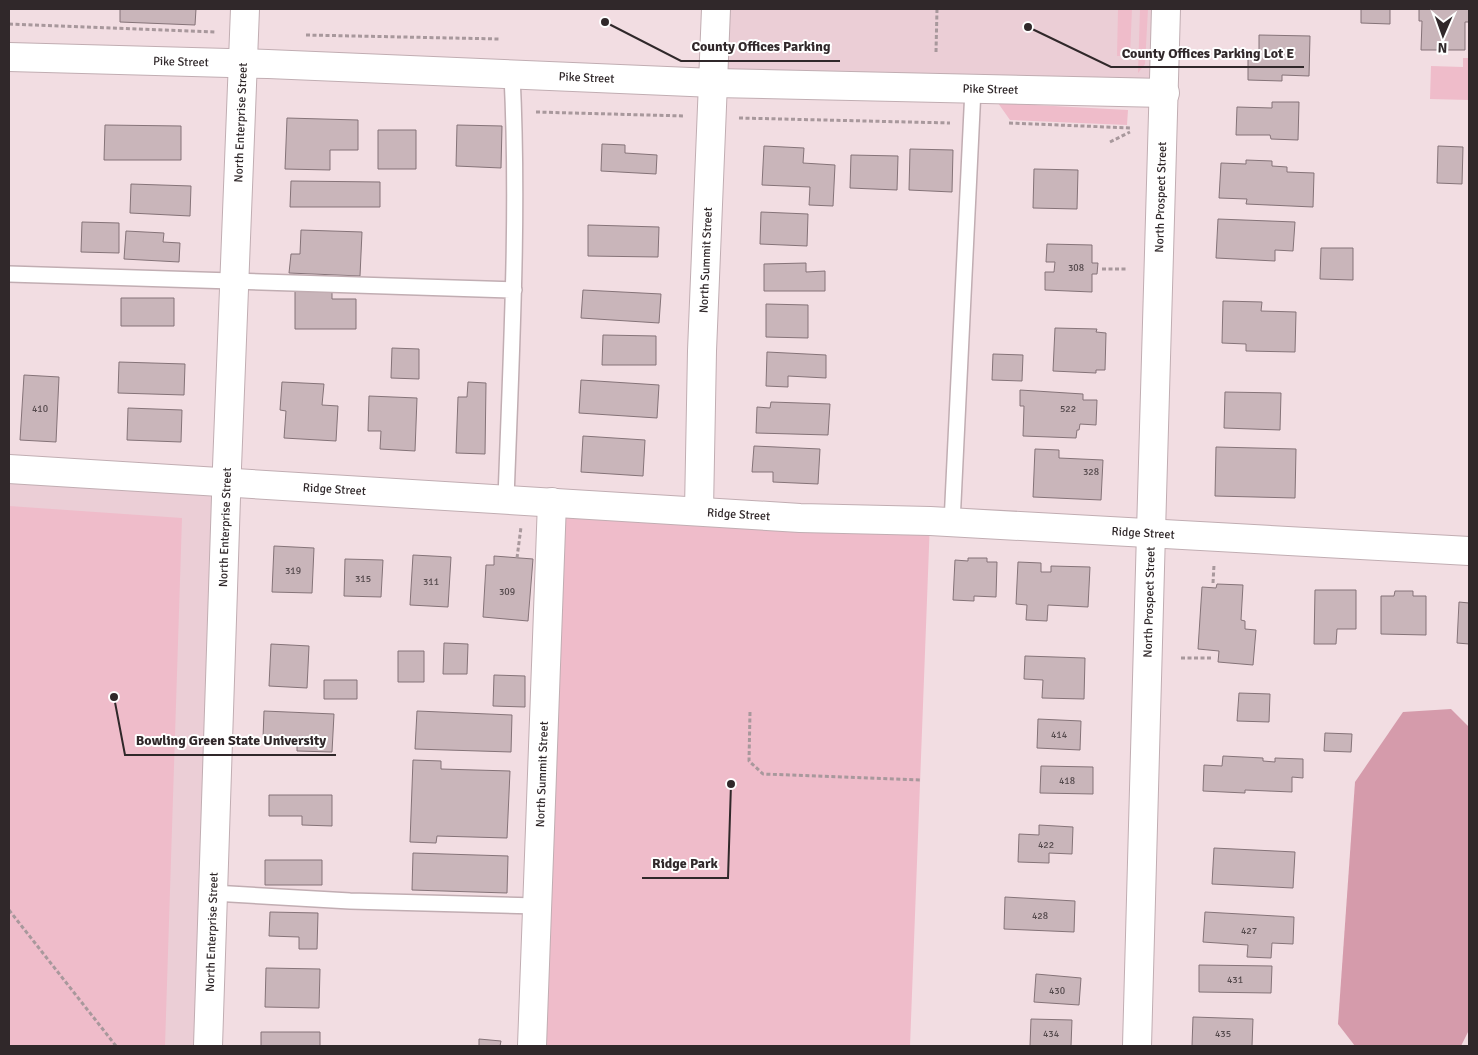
<svg xmlns="http://www.w3.org/2000/svg" width="1478" height="1055" font-family="Signika,sans-serif">
<rect width="100%" height="100%" fill="#f2dde2"/>
<!-- built -->
<path fill="#ebced6" d="M716 9H1166L1165 93 714 83Z
M9 469 226 481 208 1046H9Z"/>
<!-- green -->
<path fill="#efbcca" d="M1118 9H1132L1130 56H1117Z
M1140 9H1148L1145 64 1138 73Z
M1463 58H1469V100L1430 99 1431 66 1463 67Z
M998 103 1128 110 1127 125 1010 120Z
M552 502 930 521 910 1046H532Z
M9 506 182 518 165 1046H9Z"/>
<!-- forest -->
<path fill="#d59bab" d="M1451 709 1469 727V1030L1461 1046H1355L1338 1024 1355 782 1403 712Z"/>
<!-- building -->
<path fill="#c9b5ba" stroke="#857378" d="M120 9H196L195 25 120 22Z
M1361 9H1390V24L1361 23Z
M1419 9H1469V22H1465V50H1421L1422 21H1419Z
M1259 35 1310 36 1309 76 1282 75V81L1248 80V55L1259 54Z
M1272 102H1299L1298 140 1271 139 1270 135H1236L1237 107 1272 108Z
M287 118 358 120V150H330V170L285 169Z
M105 125 181 126V160H104Z
M457 125 502 126 501 168 456 166Z
M378 130H416V169H378Z
M602 144 625 145V153L657 155 656 174 601 171Z
M764 146 804 148 803 163 835 165 833 206 809 205 810 187 762 185Z
M1438 146 1463 147 1462 184 1437 183Z
M910 149 953 150 952 192 909 190Z
M851 155 898 156 897 190 850 188Z
M1246 160 1272 161V166L1287 167V172L1314 173 1313 207 1246 204 1247 199 1219 198 1221 163 1246 164Z
M1034 169 1078 170 1077 209 1033 208Z
M291 181 380 182V207H290Z
M131 184 191 186 190 216 130 213Z
M761 212 808 214 807 246 760 244Z
M1218 219 1295 222 1293 251 1275 250V261L1216 258Z
M82 222 119 223V253L81 252Z
M588 225 659 227 658 257 588 256Z
M301 230 362 232 360 276 289 273 291 254H300Z
M126 231 164 233 163 242 180 243 179 262 124 259Z
M1047 244 1092 245V263H1098L1097 274H1092V292L1045 290V272H1054L1055 262H1046Z
M1321 248H1353V280L1320 279Z
M806 263V272L825 271V291H764V264Z
M583 290 661 294 659 323 581 318Z
M295 291H332V299H356V329H295Z
M121 298H174V326H121Z
M1223 301 1262 302 1261 311 1296 312 1295 352 1246 351V344L1222 343Z
M766 304 808 305V338L766 337Z
M1055 328 1097 329 1096 332 1106 333 1105 370H1096V373L1053 371Z
M603 335 656 336V365H602Z
M392 348 419 349V379L391 378Z
M767 352 826 355V378L788 376V387L766 386Z
M993 354 1023 355 1022 381 992 380Z
M119 362 185 364 184 395 118 393Z
M24 375 59 377 56 442 20 440Z
M581 380 659 385 657 418 579 413Z
M282 382 324 384 322 405 338 406 336 441 284 438 286 411 280 410Z
M468 382 486 383 485 454 456 453 458 397H467Z
M1020 390 1083 394V400H1097L1096 425 1080 424 1079 430H1077L1076 438 1023 436 1024 406H1020Z
M1225 392 1281 393 1280 430 1224 428Z
M369 396 417 398 415 451 380 449 381 431H368Z
M771 402 830 404 828 435 756 433 757 407 770 408Z
M128 408 182 410 181 442 127 440Z
M583 436 645 440 643 476 581 472Z
M754 446 820 449 818 484 773 482V472H752Z
M1216 447 1296 449 1295 498 1215 496Z
M1035 449 1059 450V458L1103 460 1101 500 1033 497Z
M274 546 314 548 312 593 272 592Z
M413 555 451 557 448 607 410 605Z
M494 556 533 559 528 621 483 617 486 565H494Z
M968 558H987V562H997L996 597 974 596V601L953 600 955 560 968 561Z
M345 559 383 560 381 597 344 596Z
M1018 562 1041 563V572H1051V566L1090 567 1088 607 1048 605 1047 621 1026 620 1027 605 1016 604Z
M1217 584 1243 585 1241 620 1245 621V629L1256 630 1253 665 1218 662 1219 651 1198 649 1202 587 1216 588Z
M1315 590H1356V629H1337L1336 644H1314Z
M1395 591H1413V596H1426V635L1381 634V596H1394Z
M1459 602 1469 603V644L1457 643Z
M444 643 468 644 467 674H443Z
M271 644 309 646 307 688 269 686Z
M398 651H424V682H398Z
M1025 656 1085 658 1084 699 1042 698 1043 680 1024 679Z
M494 675 525 676V707L493 706Z
M324 680H357V699H324Z
M1239 693 1270 694 1269 722 1237 721Z
M264 711 334 714 332 752 297 751V739L263 738Z
M417 711 512 715 511 752 415 749Z
M1038 719 1081 721 1080 750 1037 748Z
M1325 733 1352 734 1351 752 1324 751Z
M1223 756 1263 758V761L1275 762V758L1303 759V778L1292 777V792L1245 790V793L1203 791 1204 765 1222 766Z
M413 760 441 761V769L510 771 507 838 437 836 436 843 410 842Z
M1041 766 1093 767V794L1040 793Z
M269 795H332V826L302 825V816H269Z
M1039 825 1073 827 1072 854 1049 853V863L1018 862 1019 834 1039 835Z
M1214 848 1295 852 1293 888 1212 884Z
M413 853 508 856 507 893 412 890Z
M265 860H322V885H265Z
M1005 897 1075 901 1074 932 1004 929Z
M270 912 318 913 317 949H299V937L269 936Z
M1205 912 1294 917 1293 944 1272 943 1271 958 1247 957 1248 945 1203 942Z
M1199 965 1272 966 1271 993 1199 992Z
M266 968 320 969 319 1008 265 1007Z
M1036 974 1081 978 1079 1005 1034 1002Z
M1193 1017 1253 1019 1252 1046H1192Z
M1031 1019 1072 1020 1071 1046H1030Z
M261 1032H320V1046H261Z
M479 1039 501 1041 500 1046H479Z"/>
<g fill="none" stroke-linecap="round" stroke-linejoin="round">
<!-- service casing -->
<g stroke="#c1adb2" stroke-width="18">
<path id="service" d="M9 274 514 290
M506 499C511 357 519 216 512 75
M952 523 973 89
M213 893 350 901 537 906"/>
</g>
<!-- minor casing -->
<g stroke="#c1adb2" stroke-width="30">
<g id="minor">
<path id="s1" d="M699 510 702 351 716 9"/>
<path id="s2" d="M208 1046 227 467 245 9"/>
<path id="s3" d="M532 1046 552 502"/>
<path id="s4" d="M1137 1046 1151 532"/>
</g>
</g>
<!-- tertiary casing -->
<g stroke="#c1adb2" stroke-width="30">
<g id="tertiary">
<path id="s5" d="M9 57 268 64 714 83 1165 93"/>
<path id="s6" d="M9 469 800 518 930 521 1469 551"/>
<path id="s7" d="M1151 532 1166 9"/>
</g>
</g>
<!-- path -->
<path stroke="#a8989c" stroke-width="3" stroke-dasharray="4 2.5" stroke-linecap="butt" d="M9 24 216 32
M306 35 500 39
M936 52 937 9
M536 112 684 116
M739 118 950 123
M1009 123 1131 128
M1110 142 1130 132
M1102 269H1126
M517 558 521 527
M1213 583 1214 565
M1181 658H1211
M750 712 749 761 763 774 921 780
M9 910 116 1046"/>
<!-- service -->
<use href="#service" stroke="#fff" stroke-width="15"/>
<!-- minor -->
<use href="#minor" stroke="#fff" stroke-width="28"/>
<!-- tertiary -->
<use href="#tertiary" stroke="#fff" stroke-width="28"/>
</g>
<g text-anchor="middle" stroke-width="4" stroke-linejoin="round" paint-order="stroke">
<!-- number labels -->
<g font-size="10" fill="#564b4e">
<text x="1076" y="271">308</text>
<text x="40" y="412">410</text>
<text x="1068" y="412">522</text>
<text x="1091" y="475">328</text>
<text x="293" y="574">319</text>
<text x="363" y="582">315</text>
<text x="431" y="585">311</text>
<text x="507" y="595">309</text>
<text x="1059" y="738">414</text>
<text x="1067" y="784">418</text>
<text x="1046" y="848">422</text>
<text x="1040" y="919">428</text>
<text x="1249" y="934">427</text>
<text x="1235" y="983">431</text>
<text x="1057" y="994">430</text>
<text x="1051" y="1037">434</text>
<text x="1223" y="1037">435</text>
</g>
<!-- street labels -->
<g font-size="12" fill="#30282a" stroke="#fff">
<text dy="4" stroke="none"><textPath href="#s5" startOffset="172">Pike Street</textPath></text>
<text dy="4" stroke="none"><textPath href="#s5" startOffset="578">Pike Street</textPath></text>
<text dy="4" stroke="none"><textPath href="#s5" startOffset="982">Pike Street</textPath></text>
<text dy="4" stroke="none"><textPath href="#s2" startOffset="924">North Enterprise Street</textPath></text>
<text dy="4" stroke="none"><textPath href="#s7" startOffset="335">North Prospect Street</textPath></text>
<text dy="4" stroke="none"><textPath href="#s1" startOffset="250">North Summit Street</textPath></text>
<text dy="4" stroke="none"><textPath href="#s6" startOffset="326">Ridge Street</textPath></text>
<text dy="4" stroke="none"><textPath href="#s6" startOffset="731">Ridge Street</textPath></text>
<text dy="4" stroke="none"><textPath href="#s2" startOffset="519">North Enterprise Street</textPath></text>
<text dy="4" stroke="none"><textPath href="#s6" startOffset="1136">Ridge Street</textPath></text>
<text dy="4" stroke="none"><textPath href="#s4" startOffset="444">North Prospect Street</textPath></text>
<text dy="4" stroke="none"><textPath href="#s3" startOffset="272">North Summit Street</textPath></text>
<text dy="4" stroke="none"><textPath href="#s2" startOffset="114">North Enterprise Street</textPath></text>
</g>
</g>
<!-- callouts -->
<path fill="none" stroke="#30282a" stroke-width="2" d="M605 22L681 61H840M1028 27L1111 67H1304M114 697L125 755H336M731 784L728 878H642"/>
<g fill="#30282a" stroke="#fff" stroke-width="2">
<circle cx="605" cy="22" r="5"/>
<circle cx="1028" cy="27" r="5"/>
<circle cx="114" cy="697" r="5"/>
<circle cx="731" cy="784" r="5"/>
</g>
<g font-size="14" text-anchor="middle" font-weight="bold" fill="#30282a" stroke="#fff" stroke-width="4" stroke-linejoin="round" paint-order="stroke">
<text x="761" y="51">County Offices Parking</text>
<text x="1208" y="58">County Offices Parking Lot E</text>
<text x="231" y="745">Bowling Green State University</text>
<text x="685" y="868">Ridge Park</text>
</g>
<!-- border -->
<rect width="1478" height="1055" fill="none" stroke="#30282a" stroke-width="20"/>
<!-- north arrow -->
<g transform="translate(1443 35) rotate(182)" stroke="#ffffff" stroke-width="4" paint-order="stroke">
<path d="M0-4L9 19L0 12L-9 19Z" fill="#30282a"/>
<text y="-8" font-size="14" font-weight="bold" text-anchor="middle" fill="#30282a">N</text>
</g>
</svg>
